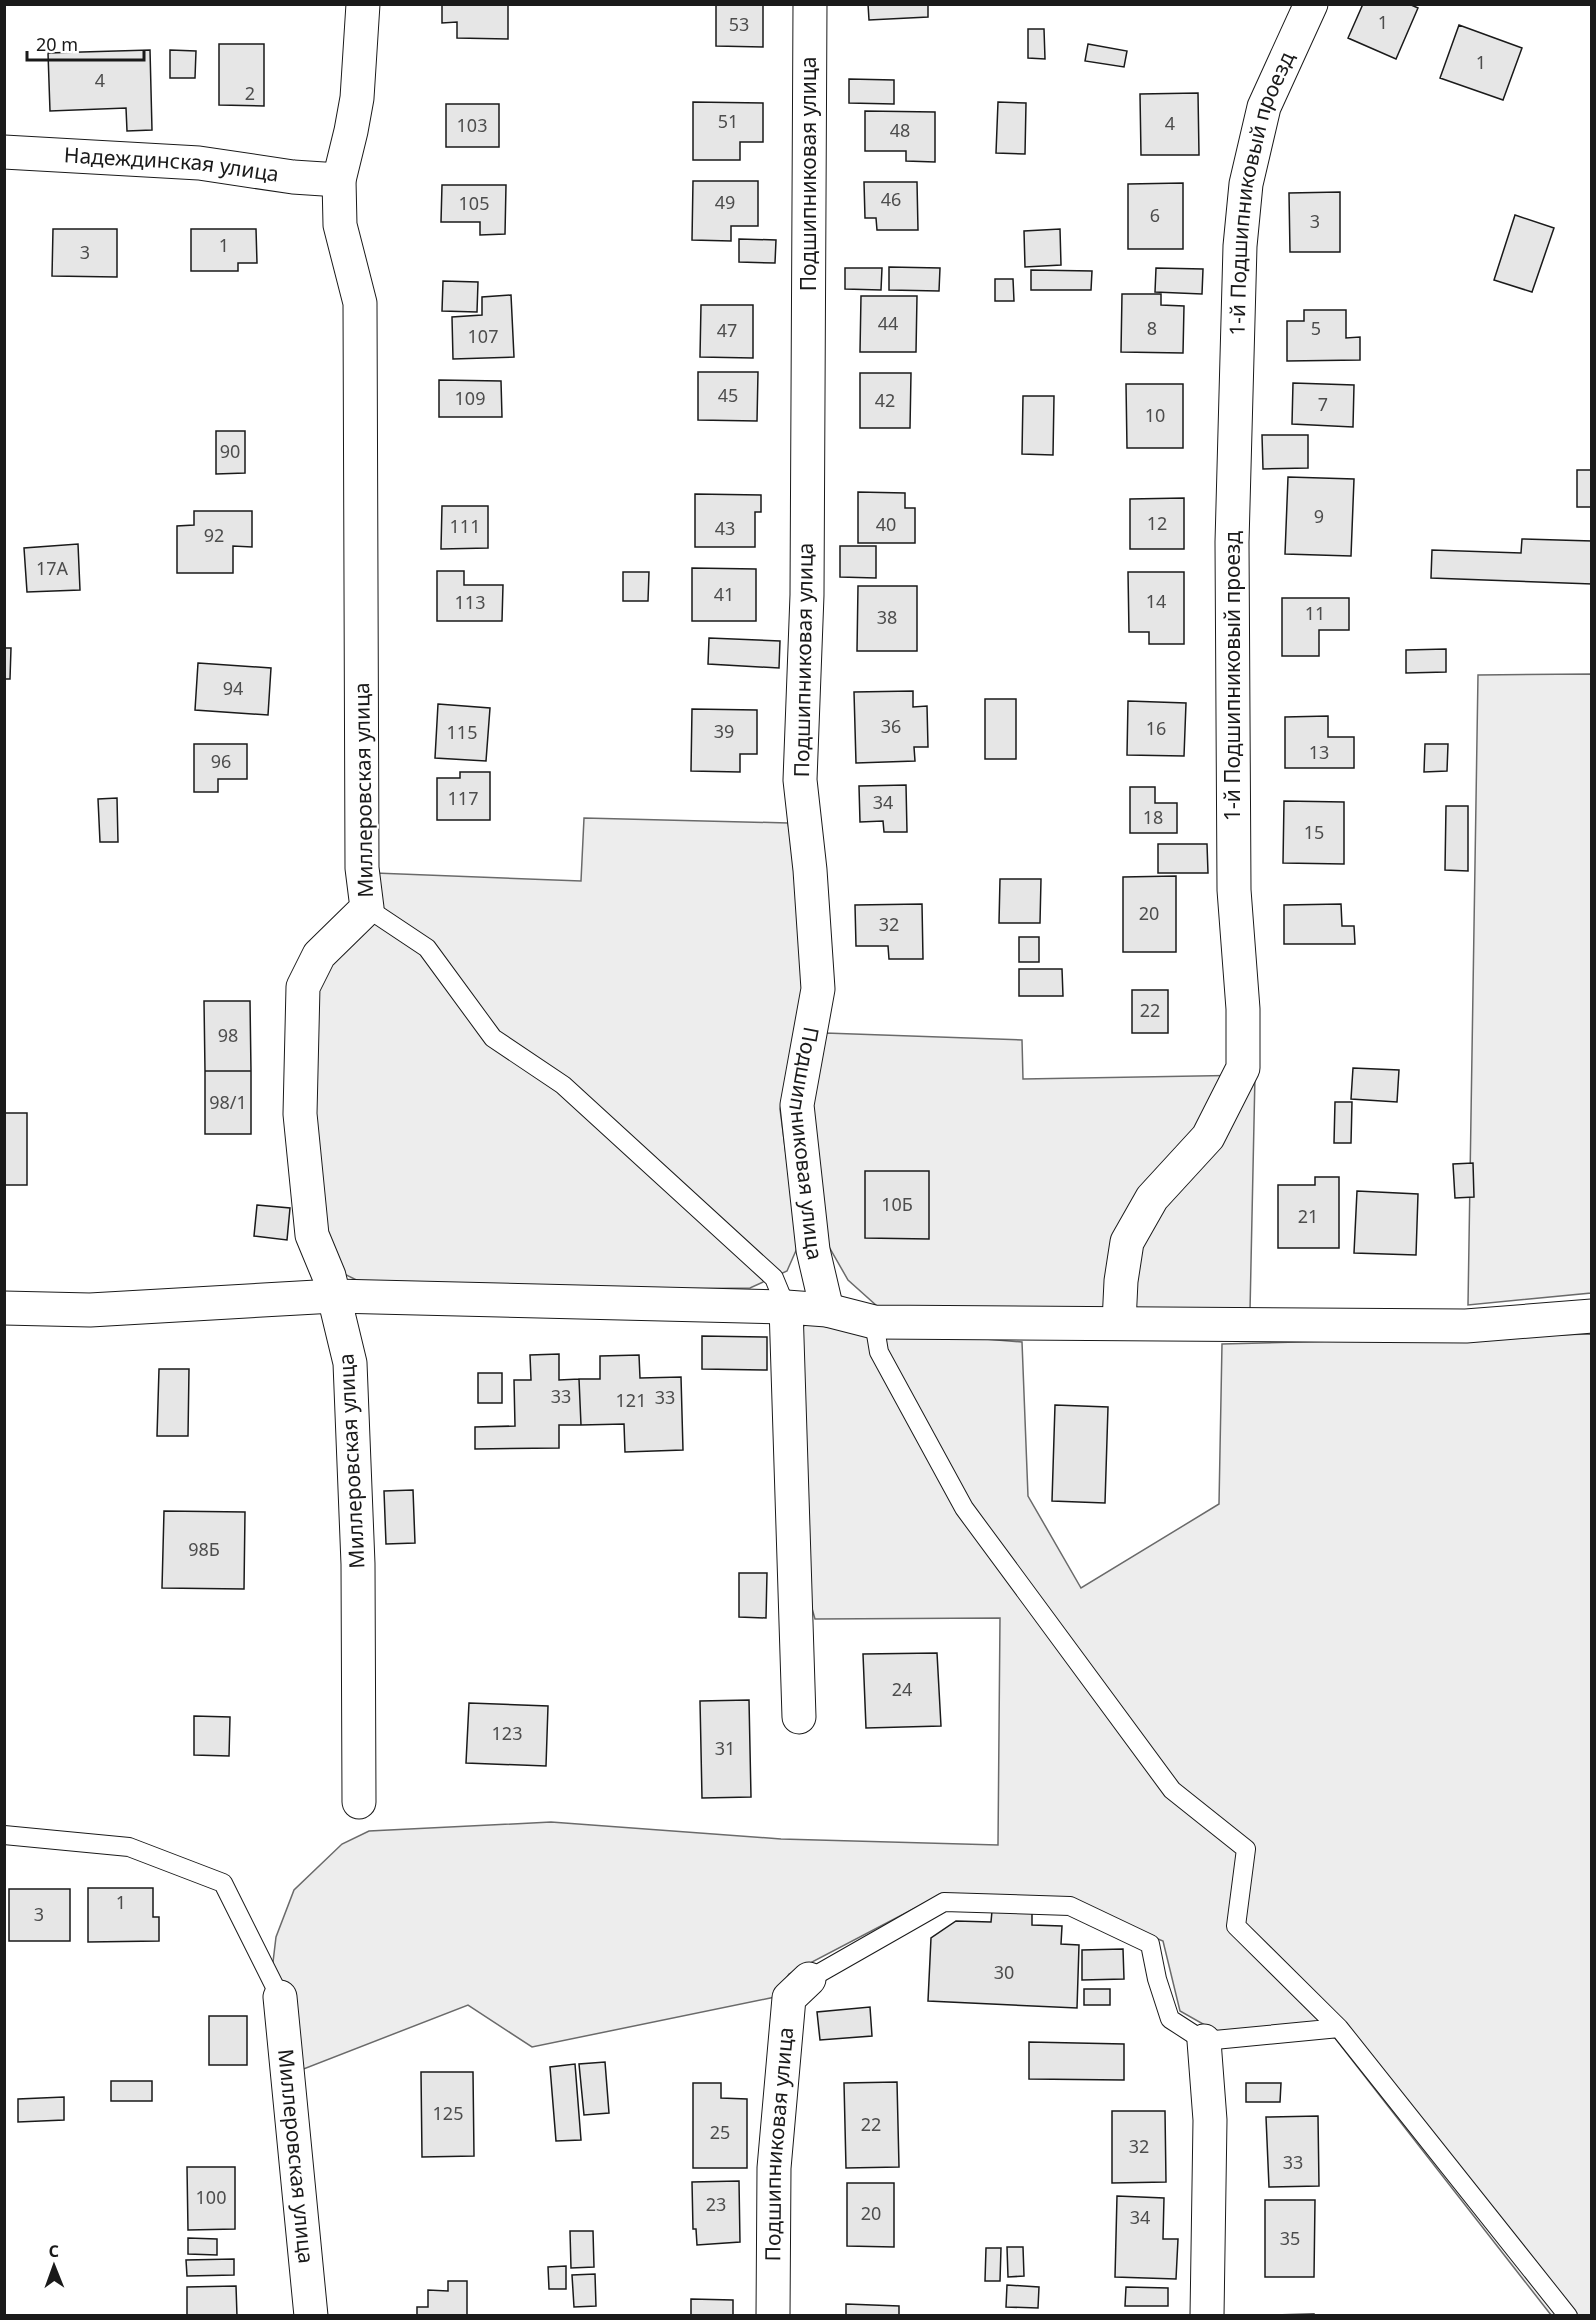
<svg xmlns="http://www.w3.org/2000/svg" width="1596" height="2320" font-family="'Noto Sans',sans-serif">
<rect width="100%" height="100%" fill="#fff"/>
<!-- built -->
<path fill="#ededed" stroke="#6a6a6a" stroke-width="1.5" d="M1591 674V1293L1468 1305 1478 675Z
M584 818 788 823 798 878 806 990 780 1109 798 1246 787 1271 750 1288 577 1290 371 1287 342 1273 323 1234 309 1113 316 986 375 873 581 881Z
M825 1033 1022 1040 1023 1079 1255 1075 1250 1311 877 1306 848 1280 828 1245 812 1111Z
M805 1324 1022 1342 1028 1496 1081 1588 1219 1504 1222 1344 1591 1334V2315H1551L1324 2024 1217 2032 1180 2011 1163 1941 1063 1899 938 1896 789 1974 775 1997 532 2047 468 2005 283 2077 268 2004 276 1937 294 1890 342 1844 369 1831 551 1822 781 1839 998 1845 1000 1618 815 1619 796 1552 794 1342Z"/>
<!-- building -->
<path fill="#e6e6e6" stroke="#1a1a1a" stroke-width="1.5" d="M442 4H508V39L457 38V22L442 23Z
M716 4H763V47L716 46Z
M868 4H928V17L869 20Z
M1363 4H1409L1418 8 1396 59 1348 38Z
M1459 25 1522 48 1503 100 1440 78Z
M1028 29H1044L1045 59 1028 58Z
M219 44H264V106L219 105Z
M1088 44 1127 51 1124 67 1085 61Z
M150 50 152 130 127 131 126 108 50 111 48 53Z
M170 50 196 51 195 78H170Z
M849 79 894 80V104L849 103Z
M1198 93 1199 155H1141L1140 94Z
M693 102 763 103V142H740V160H693Z
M998 102 1026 103 1025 154 996 153Z
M446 104H499V147H446Z
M865 111 935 112V162L906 161V151H865Z
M693 181H758V226H731V241L692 240Z
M864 182H917L918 230H877L876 218H865Z
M1183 183V249H1128V184Z
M442 185H506L505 234 480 235V222H441Z
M1340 192V252H1290L1289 193Z
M1515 215 1554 228 1532 292 1494 280Z
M53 229H117V277L52 276Z
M191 229H256L257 263H238V271H191Z
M1060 229 1061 265 1025 267 1024 231Z
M739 239 776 240 775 263 739 262Z
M889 267 940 268 939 291 889 290Z
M845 268H882L881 290 845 289Z
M1156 268 1203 269 1202 294 1155 292Z
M1031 270 1092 271 1091 290H1031Z
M995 279H1013L1014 301H995Z
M443 281 478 282 477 312 442 311Z
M1122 294H1161V305L1184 306 1183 353 1121 352Z
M511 295 514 357 453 359 452 317 482 315V297Z
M861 296H917L916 352H860Z
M701 305H753V358L700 357Z
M1304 310H1346V338L1360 337V360L1287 361V321H1304Z
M698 372H758L757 421 698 420Z
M860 373H911L910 428H860Z
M439 380 501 381 502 417H439Z
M1293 383 1354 385 1353 427 1292 424Z
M1126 384H1183V448H1127Z
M1023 396H1054L1053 455 1022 454Z
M216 431H245V473L216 474Z
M1262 435H1308V468L1263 469Z
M1577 470H1592V507H1577Z
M1288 477 1354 479 1351 556 1285 554Z
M858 492 905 493V508H915V543H858Z
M695 494 761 495V512H755V547H695Z
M1184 498V549H1130V499Z
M442 506H488V548L441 549Z
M194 511H252V547L233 546V573H177V526L194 525Z
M1522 539 1592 541V584L1431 578 1432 550 1521 553Z
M78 544 80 590 27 592 24 548Z
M840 546H876V578L840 577Z
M692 568 756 569V621H692Z
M437 571H464V585H503L502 621H437Z
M623 572H649L648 601H623Z
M1128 572H1184V644H1149V632H1129Z
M858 586H917V651H857Z
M1282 598H1349V630H1319V656H1282Z
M709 638 780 641 779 668 708 664Z
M4 648H11L10 679H4Z
M1446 649V672L1406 673V650Z
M198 663 271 668 268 715 195 710Z
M913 691V707L927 706 928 747H914L915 761 856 763 854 692Z
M985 699H1016V759H985Z
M1128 701 1186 703 1184 756 1127 755Z
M438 704 490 708 486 761 435 758Z
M692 709 757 710V754H740V772L691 771Z
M1328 716V737H1354V768H1285V717Z
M194 744H247V779H218V792H194Z
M1425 744H1448L1447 771 1424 772Z
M460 772H490V820H437V778H460Z
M906 785 907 832H884L883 821 860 822 859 786Z
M1130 787H1155V803H1177V833H1130Z
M117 798 118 842H100L98 799Z
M1284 801 1344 802V864L1283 863Z
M1446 806H1468V871L1445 870Z
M1158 844H1207L1208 873H1158Z
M1176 876V952H1123V877Z
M1000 879H1041L1040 923H999Z
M922 904 923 959H889L888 946H856L855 905Z
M1341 904 1342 926H1354L1355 944H1284V905Z
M1019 937H1039V962H1019Z
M1019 969H1062L1063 996H1019Z
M1132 990H1168V1033H1132Z
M204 1001H250L251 1071H205Z
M1353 1068 1399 1070 1397 1102 1351 1099Z
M205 1071H251V1134H205Z
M1335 1102H1352L1351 1143H1334Z
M4 1113H27V1185H4Z
M1473 1163 1474 1197 1455 1198 1453 1164Z
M865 1171H929V1239L865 1238Z
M1315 1177H1339V1248H1278V1185H1315Z
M1357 1191 1418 1194 1416 1255 1354 1253Z
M257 1205 290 1208 287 1240 254 1236Z
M702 1336 767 1337V1370L702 1369Z
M559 1354V1380L579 1379 581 1425H559V1448L475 1449V1427L515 1426 514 1380H531L530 1355Z
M639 1355 640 1378 681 1377 683 1450 625 1452 624 1424 581 1425 579 1379H600V1356Z
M159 1369H189L188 1436H157Z
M478 1373H502V1403H478Z
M1055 1405 1108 1407 1105 1503 1052 1501Z
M413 1490 415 1543 386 1544 384 1491Z
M164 1511 245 1512 244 1589 162 1588Z
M739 1573H767L766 1618 739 1617Z
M937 1653 941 1726 866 1728 863 1654Z
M749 1700 751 1797 702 1798 700 1701Z
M469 1703 548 1706 546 1766 466 1763Z
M194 1716 230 1717 229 1756 194 1755Z
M88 1888H153V1917H159V1941L88 1942Z
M9 1889H70V1941H9Z
M992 1911 1032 1913V1925L1062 1926 1061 1944 1079 1945 1077 2008 928 2001 931 1938 956 1921 991 1922Z
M1123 1949 1124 1979 1082 1980V1950Z
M1084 1989H1110V2005H1084Z
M870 2007 872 2036 820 2040 817 2012Z
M209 2016H247V2065H209Z
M1029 2042 1124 2044V2080L1029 2079Z
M605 2062 609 2113 584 2115 579 2064Z
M575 2064 581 2140 556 2141 550 2067Z
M421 2072H473L474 2156 422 2157Z
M111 2081H152V2101H111Z
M897 2082 899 2167 846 2168 844 2083Z
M693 2083H721V2098L747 2099V2168H693Z
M1246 2083H1281L1280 2102H1246Z
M64 2097V2120L18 2122V2099Z
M1112 2111H1165L1166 2182 1112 2183Z
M1318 2116 1319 2186 1269 2187 1266 2117Z
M187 2167H235V2229L188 2230Z
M739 2181 740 2242 697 2245 696 2229H693L692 2182Z
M847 2183H894V2247L847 2246Z
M1117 2196 1164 2198 1163 2239H1178L1176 2279 1115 2277Z
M1265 2200H1315L1314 2277H1265Z
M570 2231H593L594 2267 571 2268Z
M188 2238 217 2239V2255L188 2254Z
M1007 2247H1023L1024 2276 1008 2277Z
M986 2248H1001L1000 2281H985Z
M234 2259V2275L187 2276 186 2260Z
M566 2266V2289H549L548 2267Z
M595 2274 596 2306 574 2307 572 2275Z
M448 2281H467V2316H417V2307H428V2290L448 2291Z
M1007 2285 1039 2287 1038 2308 1006 2307Z
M236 2286 237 2316H187V2287Z
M1126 2287 1168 2288V2306H1125Z
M691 2299 733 2300V2316H691Z
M846 2304 899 2306V2316H846Z
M1314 2314V2316H1272V2315Z"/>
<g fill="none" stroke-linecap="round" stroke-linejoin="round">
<!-- lane casing -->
<g stroke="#1a1a1a" stroke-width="20">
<path id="lane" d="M367 908 427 948 493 1038 563 1085 774 1278 786 1307
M874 1322 879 1352 964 1508 1172 1790 1246 1849 1236 1926 1339 2028
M4 1835 129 1847 223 1883 280 1997
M809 1979 944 1902 1070 1906 1150 1944 1157 1979 1170 2019 1204 2041 1339 2028 1568 2316"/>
</g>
<!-- street casing -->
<g stroke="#1a1a1a" stroke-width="35">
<g id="street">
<path id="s1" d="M810 4 807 595 800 780 810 870 818 989 797 1105 813 1250 827 1310"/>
<path id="s2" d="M4 152 199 163 293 177 339 180"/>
<path d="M786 1307 799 1717"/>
<path d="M4 1308 90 1310 334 1296 786 1307 827 1310 874 1322 1466 1326 1592 1316"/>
<path id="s3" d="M1119 1323 1121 1281 1127 1242 1152 1198 1208 1137 1243 1068V1009L1234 890 1232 542 1240 246 1246 184 1264 107 1311 4"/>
<path d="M359 1802 358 1564 350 1363 329 1276 312 1235 300 1114 303 987 319 955 367 908 362 868 360 303 340 225 339 180 351 131 357 98 363 4"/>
<path id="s4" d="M280 1997 311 2316"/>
<path d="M1204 2041 1210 2120 1207 2316"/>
<path id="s5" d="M773 2316 774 2168 789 1998 809 1979"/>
</g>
</g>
<!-- lane -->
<use href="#lane" stroke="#fff" stroke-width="18"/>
<!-- street -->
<use href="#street" stroke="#fff" stroke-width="33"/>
</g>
<g text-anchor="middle" stroke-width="4.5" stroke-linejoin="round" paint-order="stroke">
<!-- number labels -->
<g font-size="18" fill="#4d4d4d">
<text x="1383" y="29">1</text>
<text x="739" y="31">53</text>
<text x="1481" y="69">1</text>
<text x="100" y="87">4</text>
<text x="250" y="100">2</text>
<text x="728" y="128">51</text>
<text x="1170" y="130">4</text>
<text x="472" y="132">103</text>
<text x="900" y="137">48</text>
<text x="891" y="206">46</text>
<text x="725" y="209">49</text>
<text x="474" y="210">105</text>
<text x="1155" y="222">6</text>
<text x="1315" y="228">3</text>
<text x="224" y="252">1</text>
<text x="85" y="259">3</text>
<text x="888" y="330">44</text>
<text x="1152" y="335">8</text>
<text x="1316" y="335">5</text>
<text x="727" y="337">47</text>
<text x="483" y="343">107</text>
<text x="728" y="402">45</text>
<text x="470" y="405">109</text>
<text x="885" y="407">42</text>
<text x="1323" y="411">7</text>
<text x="1155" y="422">10</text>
<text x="230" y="458">90</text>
<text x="1319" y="523">9</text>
<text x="1157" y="530">12</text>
<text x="886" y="531">40</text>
<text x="465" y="533">111</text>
<text x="725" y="535">43</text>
<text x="214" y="542">92</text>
<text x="52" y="575">17А</text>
<text x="724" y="601">41</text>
<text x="1156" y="608">14</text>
<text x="470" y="609">113</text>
<text x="1315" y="620">11</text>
<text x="887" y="624">38</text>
<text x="233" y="695">94</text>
<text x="891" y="733">36</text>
<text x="1156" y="735">16</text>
<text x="724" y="738">39</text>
<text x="462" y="739">115</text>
<text x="1319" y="759">13</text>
<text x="221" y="768">96</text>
<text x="463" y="805">117</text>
<text x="883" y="809">34</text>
<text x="1153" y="824">18</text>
<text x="1314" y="839">15</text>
<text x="1149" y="920">20</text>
<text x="889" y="931">32</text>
<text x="1150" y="1017">22</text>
<text x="228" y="1042">98</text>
<text x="228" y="1109">98/1</text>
<text x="897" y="1211">10Б</text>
<text x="1308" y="1223">21</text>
<text x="561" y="1403">33</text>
<text x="665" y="1404">33</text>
<text x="631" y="1407">121</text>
<text x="204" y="1556">98Б</text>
<text x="902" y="1696">24</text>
<text x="507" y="1740">123</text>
<text x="725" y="1755">31</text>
<text x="121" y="1909">1</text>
<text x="39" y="1921">3</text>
<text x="1004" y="1979">30</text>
<text x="448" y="2120">125</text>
<text x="871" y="2131">22</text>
<text x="720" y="2139">25</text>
<text x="1139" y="2153">32</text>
<text x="1293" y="2169">33</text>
<text x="211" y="2204">100</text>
<text x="716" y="2211">23</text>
<text x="871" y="2220">20</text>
<text x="1140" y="2224">34</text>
<text x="1290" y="2245">35</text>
</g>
<!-- street labels -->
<g font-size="21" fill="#1a1a1a" stroke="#fff">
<text dy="7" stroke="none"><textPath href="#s2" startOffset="168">Надеждинская улица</textPath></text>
<text transform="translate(809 174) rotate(-90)" y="7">Подшипниковая улица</text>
<text dy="7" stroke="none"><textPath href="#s3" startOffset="1170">1-й Подшипниковый проезд</textPath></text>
<text transform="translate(804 660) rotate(-89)" y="7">Подшипниковая улица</text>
<text transform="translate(1233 676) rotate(-90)" y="7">1-й Подшипниковый проезд</text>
<text transform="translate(364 790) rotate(-91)" y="7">Миллеровская улица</text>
<text dy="7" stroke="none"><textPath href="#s1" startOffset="1142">Подшипниковая улица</textPath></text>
<text transform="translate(352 1461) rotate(-93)" y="7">Миллеровская улица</text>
<text dy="7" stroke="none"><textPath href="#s5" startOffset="172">Подшипниковая улица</textPath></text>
<text dy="7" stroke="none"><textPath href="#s4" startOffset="160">Миллеровская улица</textPath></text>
</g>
</g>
<!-- border -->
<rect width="1596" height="2320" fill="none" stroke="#1a1a1a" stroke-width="12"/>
<!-- north arrow -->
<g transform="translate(54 2266) rotate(359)" stroke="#ffffff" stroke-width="4.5" paint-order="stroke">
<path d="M0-4.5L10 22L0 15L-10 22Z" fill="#1a1a1a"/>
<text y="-9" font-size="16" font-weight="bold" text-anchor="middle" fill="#1a1a1a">С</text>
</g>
<!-- scale -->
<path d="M27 51v9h117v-9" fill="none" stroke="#1a1a1a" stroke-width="3"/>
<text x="36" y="51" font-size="18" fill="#1a1a1a" stroke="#ffffff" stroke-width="4.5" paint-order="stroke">20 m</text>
</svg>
